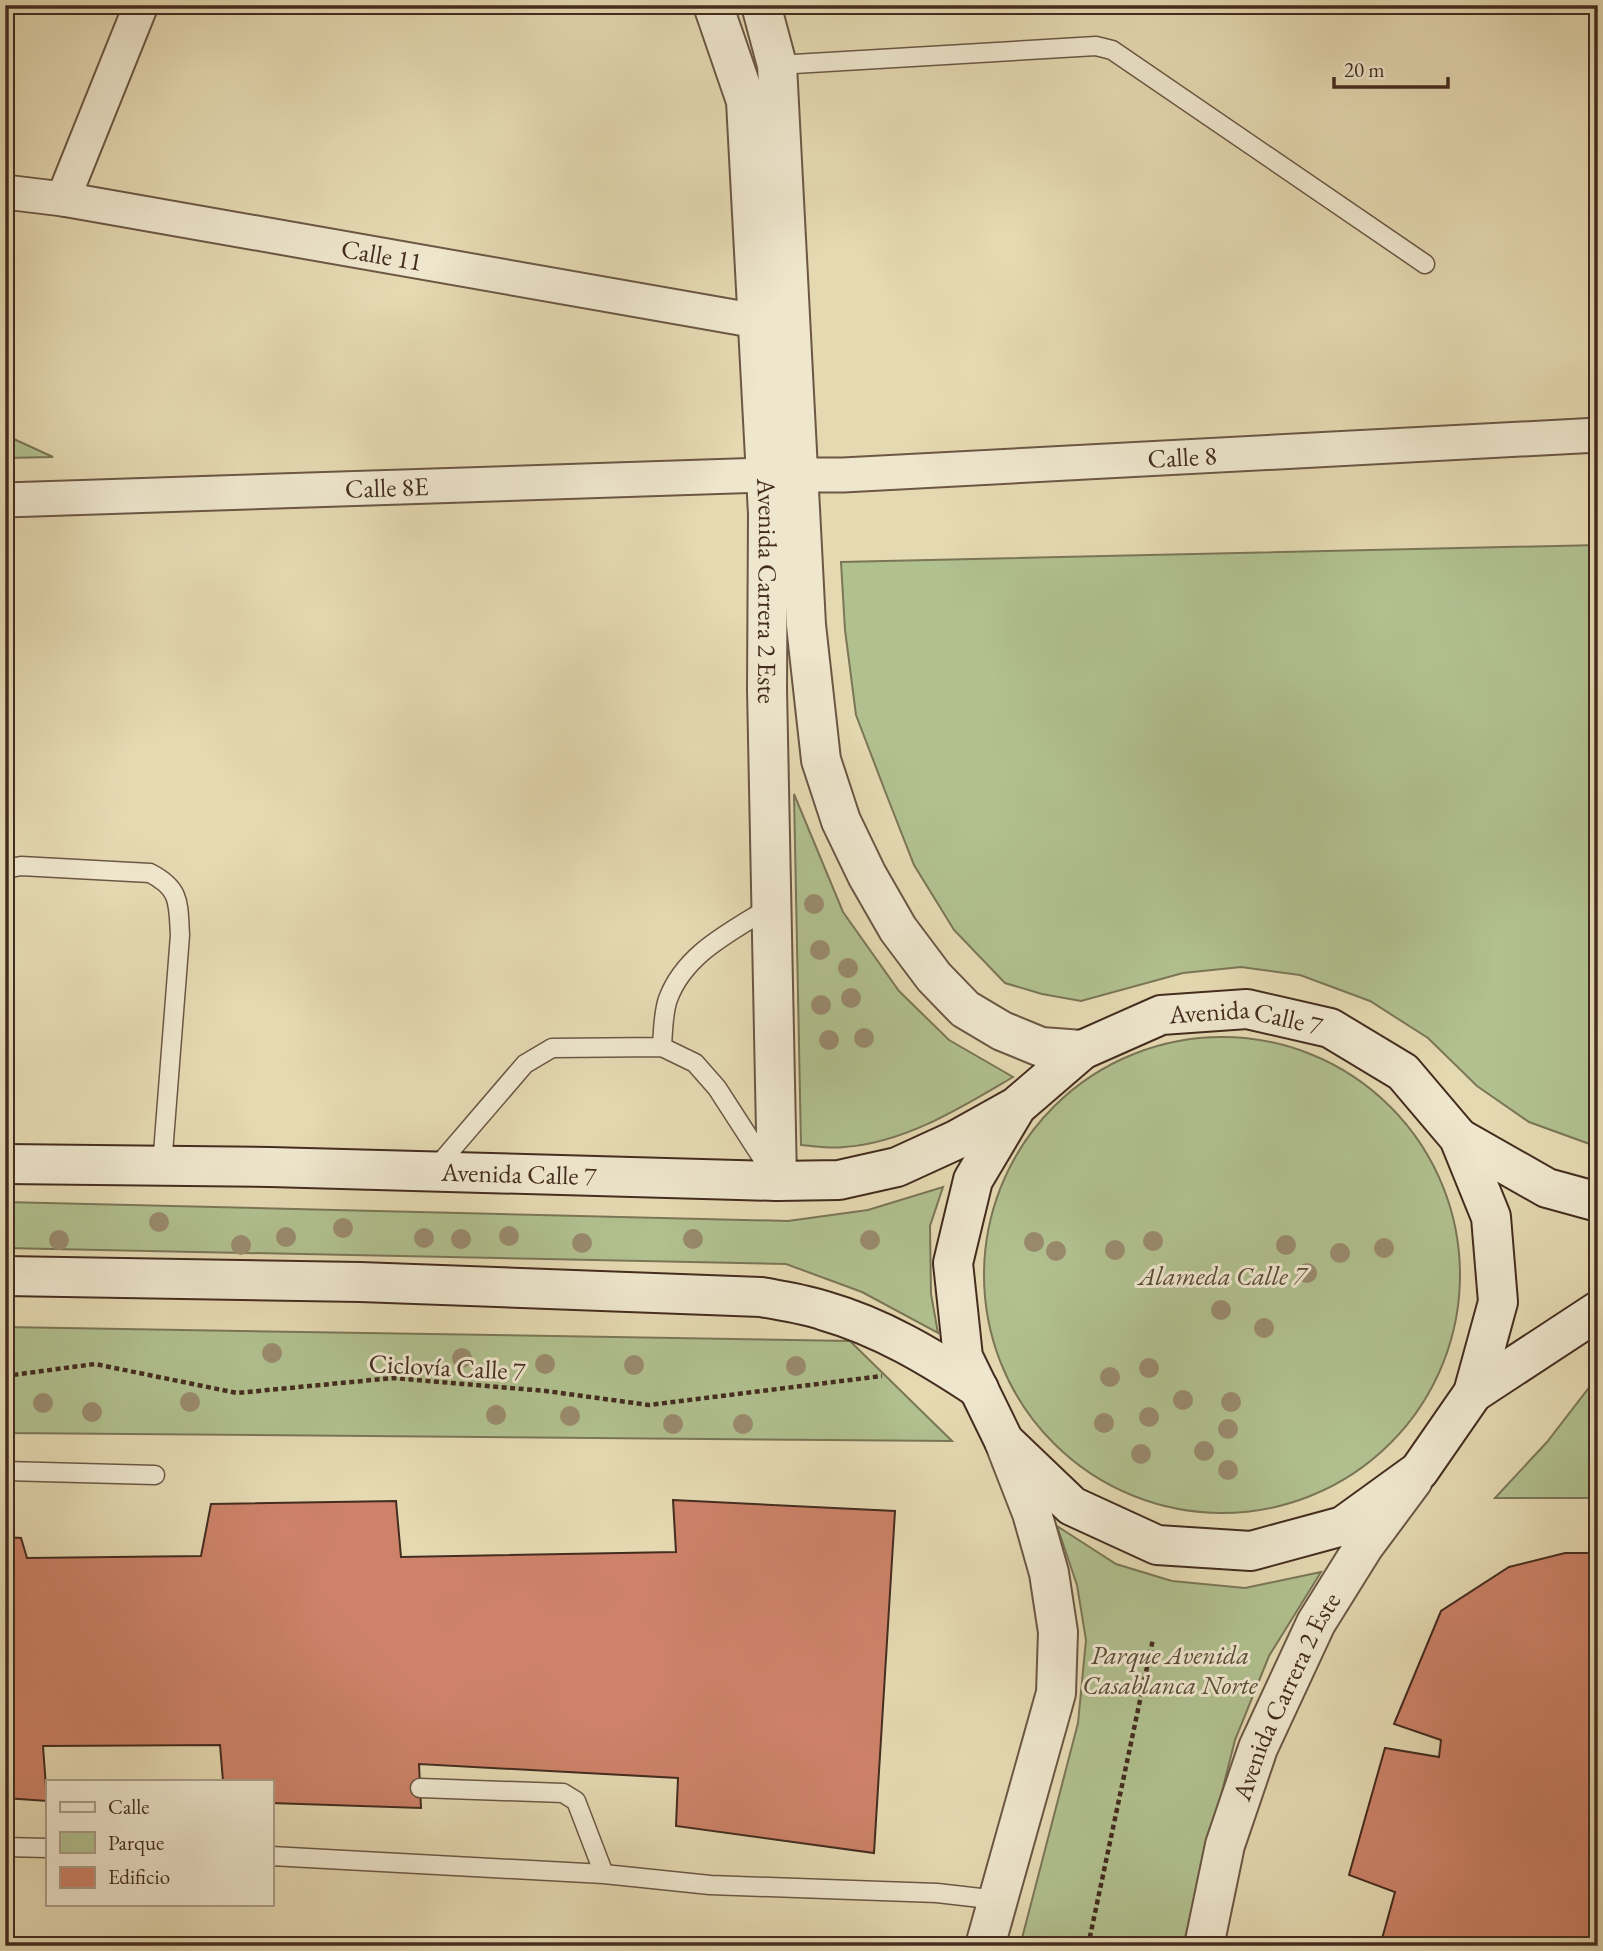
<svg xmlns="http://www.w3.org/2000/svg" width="1603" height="1951" font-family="'EB Garamond',serif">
<rect width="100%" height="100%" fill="#e5d9b2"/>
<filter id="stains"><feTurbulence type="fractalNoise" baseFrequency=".00286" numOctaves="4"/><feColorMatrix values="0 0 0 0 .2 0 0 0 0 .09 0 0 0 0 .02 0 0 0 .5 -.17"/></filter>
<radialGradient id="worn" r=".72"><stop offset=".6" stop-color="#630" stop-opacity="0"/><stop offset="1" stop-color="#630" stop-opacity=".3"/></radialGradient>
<!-- green -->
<path fill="#b1c08f" stroke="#7a7657" stroke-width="2" d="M5 435 53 457 5 458Z
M1598 545V1147L1529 1122 1477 1086 1428 1038 1370 1001 1300 975 1241 967 1183 973 1081 1001 1042 994 1005 983 954 930 914 865 885 791 856 715 845 630 841 562Z
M794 794 843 912 899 991 949 1040 1013 1077C962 1107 905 1143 844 1147 830 1149 815 1146 801 1145Z
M984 1275a238 238 0 1 1 476 0a238 238 0 1 1-476 0Z
M943 1187 930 1226 931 1294 938 1333 862 1292 786 1264 5 1248V1202L788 1221 868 1210Z
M5 1327 850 1341 952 1441 5 1433Z
M1598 1376V1498H1495L1547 1442Z
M1057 1526 1116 1564 1172 1581 1245 1588 1321 1572 1269 1656 1235 1740 1183 1946H1020L1078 1723 1086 1640 1077 1585Z"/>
<!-- building -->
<path fill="#cd8269" stroke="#442c1f" stroke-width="2" d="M673 1500 895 1511 874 1853 676 1826 678 1778 419 1764 421 1808 271 1803V1781H223L220 1745 43 1746 47 1801 5 1798V1537L21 1538 27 1558 201 1556 211 1504 396 1501 401 1557 676 1552Z
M1565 1553H1598V1946H1380L1395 1892 1349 1875 1385 1748 1439 1757 1441 1740 1394 1724 1441 1611 1509 1567Z"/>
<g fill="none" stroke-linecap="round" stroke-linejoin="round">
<!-- service casing -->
<g stroke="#6c5744" stroke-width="21">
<path id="service" d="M777 65 1096 46 1112 50 1425 264
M5 869 21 866 150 873C181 889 178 903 180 935L162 1166
M662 1047C663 1032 663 1013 668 999 685 953 731 932 770 907
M434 1170 525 1064 552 1048 662 1047 695 1063 717 1088 770 1170
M5 1471 155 1475
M420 1788 563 1793 576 1801 604 1874
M5 1847 47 1848
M271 1856 604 1874 710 1885 937 1893 998 1900"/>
</g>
<!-- minor casing -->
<g stroke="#6c5744" stroke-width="37">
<g id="minor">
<path id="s1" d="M5 192 63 199 757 321"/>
<path d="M63 199 141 5"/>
<path id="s2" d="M5 500 766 475H843L1598 435"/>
</g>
</g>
<!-- tertiary casing -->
<g stroke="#6c5744" stroke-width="42">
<g id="tertiary">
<path id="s3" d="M713 5 746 101 768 514 767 689 777 1181"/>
<path d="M761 5 777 65 806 625 821 760 841 821 867 875 898 929 934 977 965 1009 1002 1031 1041 1047 1082 1050"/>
<path d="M985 1946 1056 1693 1058 1632 1049 1573 1032 1513 1004 1441"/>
<path id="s4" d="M1204 1946 1225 1845 1258 1748 1316 1623 1364 1546 1413 1480"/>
</g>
</g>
<!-- secondary casing -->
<g stroke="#442c1f" stroke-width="42">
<g id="secondary">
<path d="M1459 1138 1547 1188 1598 1202"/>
<path id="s5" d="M5 1164 270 1167 777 1181 839 1180 897 1167 956 1140 1017 1106 1082 1050 1161 1015 1247 1009 1330 1028 1403 1072 1459 1138 1491 1217 1498 1302 1473 1393 1419 1471 1343 1526 1251 1551 1157 1545 1072 1506 1004 1441 963 1357 953 1263 973 1180 1017 1106"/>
<path d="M5 1276 360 1282 761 1297C782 1301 805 1304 825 1311 881 1327 931 1357 979 1389"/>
<path d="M1473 1393 1598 1311"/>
</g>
</g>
<!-- path -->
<path stroke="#442c1f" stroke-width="4.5" stroke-dasharray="5 3.5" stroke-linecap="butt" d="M5 1376 95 1364 237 1393 393 1378 546 1391 649 1405 882 1376
M1088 1946 1153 1639"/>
<!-- service -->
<use href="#service" stroke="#eee6cd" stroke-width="18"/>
<!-- minor -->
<use href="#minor" stroke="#eee6cd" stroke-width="33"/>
<!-- tertiary -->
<use href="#tertiary" stroke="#eee6cd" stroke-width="38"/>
<!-- secondary -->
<use href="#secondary" stroke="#eee6cd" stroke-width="38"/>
</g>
<!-- trees -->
<g fill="#998a6d">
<circle cx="814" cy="904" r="10"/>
<circle cx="820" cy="950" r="10"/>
<circle cx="848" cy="968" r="10"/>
<circle cx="851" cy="998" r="10"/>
<circle cx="821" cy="1005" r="10"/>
<circle cx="864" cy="1038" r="10"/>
<circle cx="829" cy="1040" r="10"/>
<circle cx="159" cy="1222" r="10"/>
<circle cx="343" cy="1228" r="10"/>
<circle cx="509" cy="1236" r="10"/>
<circle cx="286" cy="1237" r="10"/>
<circle cx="424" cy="1238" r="10"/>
<circle cx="461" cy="1239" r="10"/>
<circle cx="693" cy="1239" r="10"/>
<circle cx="59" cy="1240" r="10"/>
<circle cx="870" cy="1240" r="10"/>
<circle cx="1153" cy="1241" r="10"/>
<circle cx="1034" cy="1242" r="10"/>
<circle cx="582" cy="1243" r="10"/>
<circle cx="241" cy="1245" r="10"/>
<circle cx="1286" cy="1245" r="10"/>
<circle cx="1384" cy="1248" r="10"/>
<circle cx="1115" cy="1250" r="10"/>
<circle cx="1056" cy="1251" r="10"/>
<circle cx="1340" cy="1253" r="10"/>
<circle cx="1307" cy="1273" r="10"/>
<circle cx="1221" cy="1310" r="10"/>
<circle cx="1264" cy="1328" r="10"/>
<circle cx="272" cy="1353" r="10"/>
<circle cx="462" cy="1358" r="10"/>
<circle cx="545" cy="1364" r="10"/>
<circle cx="634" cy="1365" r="10"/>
<circle cx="796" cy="1366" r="10"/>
<circle cx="1149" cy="1368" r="10"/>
<circle cx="1110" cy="1377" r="10"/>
<circle cx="1183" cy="1400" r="10"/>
<circle cx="190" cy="1402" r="10"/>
<circle cx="1231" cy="1402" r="10"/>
<circle cx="43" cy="1403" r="10"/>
<circle cx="92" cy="1412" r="10"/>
<circle cx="496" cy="1415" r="10"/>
<circle cx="570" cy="1416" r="10"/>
<circle cx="1149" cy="1417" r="10"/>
<circle cx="1104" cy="1423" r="10"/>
<circle cx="673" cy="1424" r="10"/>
<circle cx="743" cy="1424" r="10"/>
<circle cx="1228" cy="1429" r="10"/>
<circle cx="1204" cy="1451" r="10"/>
<circle cx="1141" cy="1454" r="10"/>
<circle cx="1228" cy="1470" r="10"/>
</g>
<g text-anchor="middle" stroke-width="6" stroke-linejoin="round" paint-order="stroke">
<!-- street labels -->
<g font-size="26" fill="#442c1f" stroke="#eee6cd">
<text dy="9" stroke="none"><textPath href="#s1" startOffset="382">Calle 11</textPath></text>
<text dy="9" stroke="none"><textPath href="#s2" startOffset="1178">Calle 8</textPath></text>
<text dy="9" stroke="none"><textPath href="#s2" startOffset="382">Calle 8E</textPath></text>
<text dy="9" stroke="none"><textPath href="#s3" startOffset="592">Avenida Carrera 2 Este</textPath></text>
<text dy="9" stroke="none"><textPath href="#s5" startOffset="1286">Avenida Calle 7</textPath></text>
<text dy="9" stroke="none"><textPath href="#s5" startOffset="514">Avenida Calle 7</textPath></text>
<text transform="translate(447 1367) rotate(3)" y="9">Ciclovía Calle 7</text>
<text dy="9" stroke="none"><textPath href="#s4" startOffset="264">Avenida Carrera 2 Este</textPath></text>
</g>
<!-- park labels -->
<g font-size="26" font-style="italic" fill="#5a4a35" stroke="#eee6cd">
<text x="1222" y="1285">Alameda Calle 7</text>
<text x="1170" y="1664">Parque Avenida<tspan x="1170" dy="30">Casablanca Norte</tspan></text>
</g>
</g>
<!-- margin -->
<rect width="1603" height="1951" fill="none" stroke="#e5d9b2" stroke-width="28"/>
<rect x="7" y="7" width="1589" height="1937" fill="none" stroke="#442c1f" stroke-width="3.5"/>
<rect x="14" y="14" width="1575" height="1923" fill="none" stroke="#442c1f" stroke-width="2"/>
<!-- legend -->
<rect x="46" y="1780" width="228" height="126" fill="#eee6cd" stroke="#aa9c87" stroke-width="2"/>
<rect x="60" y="1802" width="35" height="10" fill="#eee6cd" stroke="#aa9c87" stroke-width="2"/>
<text x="108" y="1814" font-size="21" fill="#442c1f">Calle</text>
<rect x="60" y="1832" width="35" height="21" fill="#b1c08f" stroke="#aa9c87" stroke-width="2"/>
<text x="108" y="1850" font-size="21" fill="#442c1f">Parque</text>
<rect x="60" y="1867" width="35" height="21" fill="#cd8269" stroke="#aa9c87" stroke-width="2"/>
<text x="108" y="1884" font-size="21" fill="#442c1f">Edificio</text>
<!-- scale -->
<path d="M1334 77v10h114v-10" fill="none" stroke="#442c1f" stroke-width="3.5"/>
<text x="1344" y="77" font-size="21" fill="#442c1f" stroke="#eee6cd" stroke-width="5" paint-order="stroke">20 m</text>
<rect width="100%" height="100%" filter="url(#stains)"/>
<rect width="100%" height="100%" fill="url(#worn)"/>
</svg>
